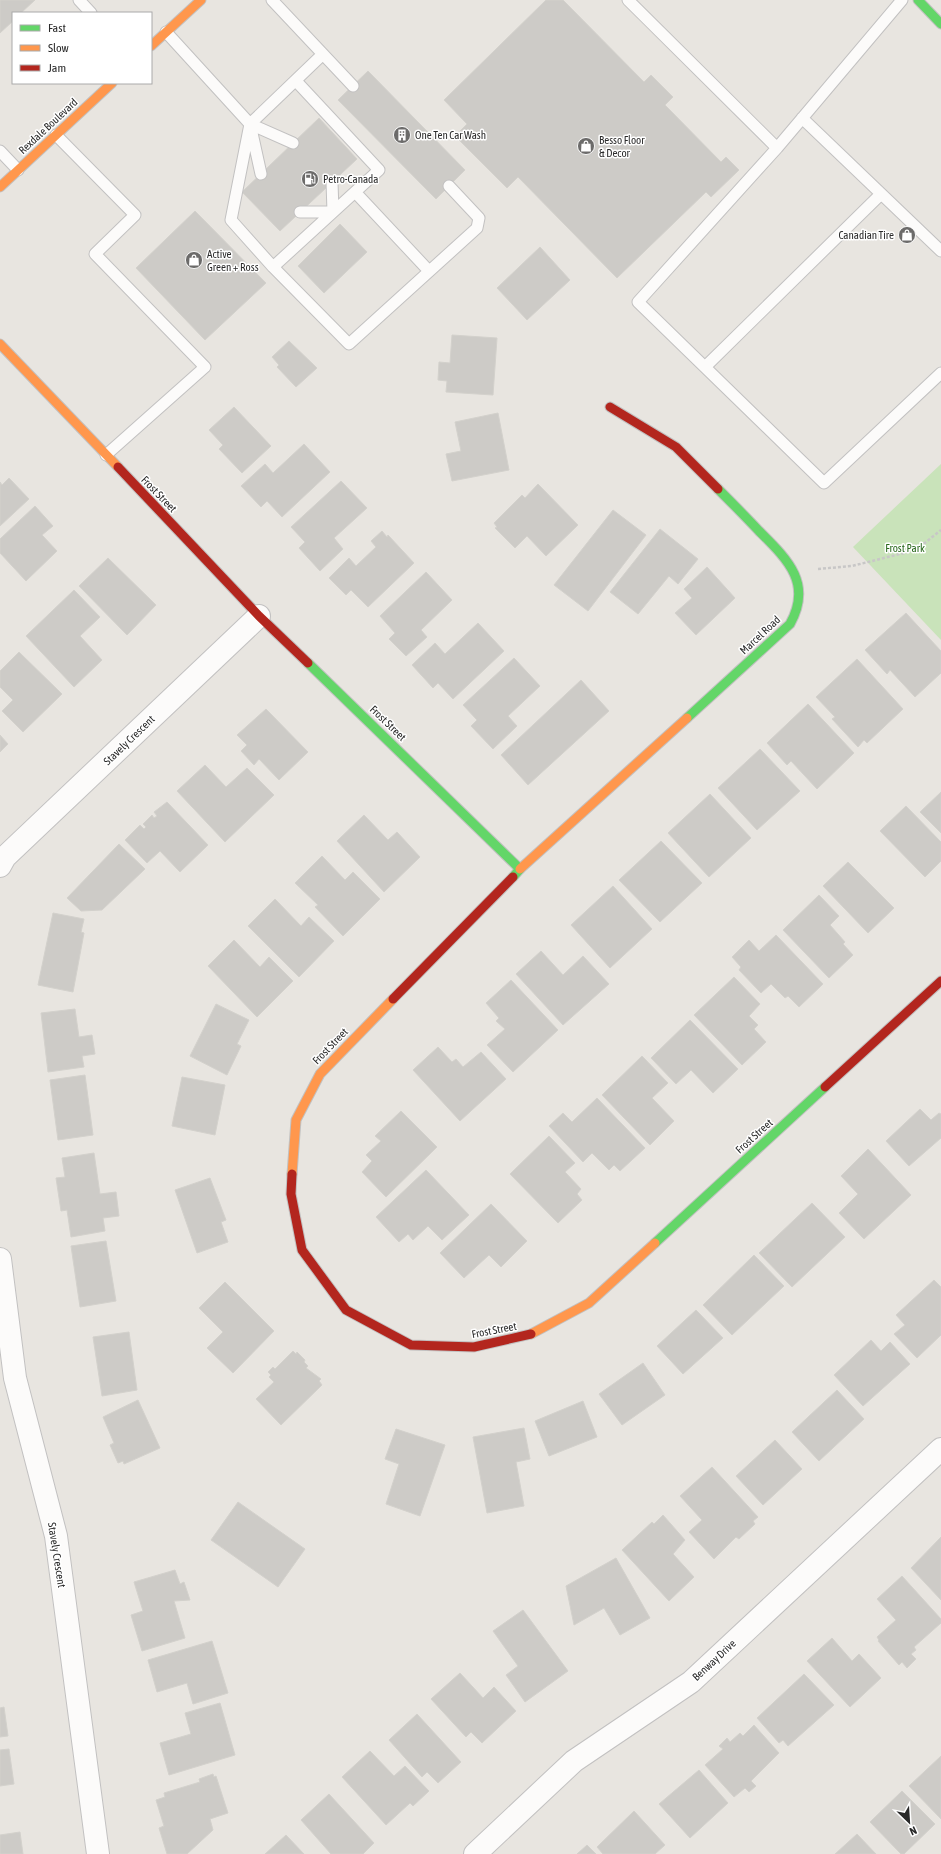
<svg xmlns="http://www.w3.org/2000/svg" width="941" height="1854" font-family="'Asap Condensed',sans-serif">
<rect width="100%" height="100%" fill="#e8e5e0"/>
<!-- green -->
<path fill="#c9e3ba" d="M941 464V640L853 547Z"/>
<!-- building -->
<path fill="#cdcbc7" stroke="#d3d1cc" d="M0 0H35L21 13H13V21L0 33Z
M546 0H563L644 82 651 75 673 97 665 105 721 162 726 157 739 170 711 197 706 192 617 278 518 177 507 188 455 136 467 124 444 100Z
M368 71 465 170 436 199 338 100Z
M319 118 357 159 280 231 242 192Z
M195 211 266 283 205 340 136 268Z
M340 224 367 252 324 293 298 266Z
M540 247 570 280 527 320 497 288Z
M452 335 497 338 493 395 446 392 447 381 438 380 439 362 450 363Z
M289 341 317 368 296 387 277 367 279 365 272 357Z
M234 407 271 446 242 473 219 449 223 445 209 430Z
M498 413 509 470 452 481 446 454 461 451 455 422Z
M304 444 330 472 282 517 267 501 261 507 241 486 265 464 273 473Z
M9 478 29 499 0 526V482L2 485Z
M341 481 367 508 334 538 343 549 320 571 299 548 305 542 291 527Z
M538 484 578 525 546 556 527 536 515 548 495 528 497 527 494 523 522 495 525 498Z
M35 506 53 526 42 535 57 551 26 581 0 553V539Z
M613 510 646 535 588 611 554 585Z
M660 529 698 559 678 584 669 576 638 614 610 592Z
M382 531 387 537 388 535 414 563 368 607 351 590 346 595 329 578 349 558 356 566 376 547 371 541Z
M108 558 156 605 127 635 79 586Z
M707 567 735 598 696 635 675 613 692 598 684 589Z
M426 572 452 600 421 630 427 637 406 656 389 639 395 633 380 616Z
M74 590 100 617 80 636 102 660 74 687 26 636Z
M906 613 941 651V673L915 697 890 670 887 674 865 650Z
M478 623 504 651 453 699 438 683 433 688 412 665 435 643 445 654Z
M19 652 62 694 23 732 2 711 13 700 0 687V671Z
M514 658 540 686 508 716 517 726 493 749 471 726 477 720 463 705Z
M857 659 903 709 867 743 864 740 858 747 832 719 835 717 816 697Z
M581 680 609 711 528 785 501 755Z
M808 704 854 753 817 789 791 761 787 765 767 743Z
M266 709 308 752 279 780 259 759 254 765 241 751 247 745 237 735Z
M0 735 8 744 0 752Z
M760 749 800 791 757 830 718 788Z
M205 765 226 787 247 768 274 795 225 842 177 791Z
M941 792V833L920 812Z
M710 794 751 838 709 877 668 833Z
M167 802 208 845 180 872 160 851 147 863 125 840 140 825 144 829 146 827 143 824 152 815 154 818 157 816 154 812Z
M906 806 941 842V861L925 877 880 831Z
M364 815 388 840 397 832 420 857 384 892 337 841Z
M661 841 702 883 660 922 619 880Z
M119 844 145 869 102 910 81 911 67 898Z
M322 856 345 880 353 872 380 899 343 936 315 907 318 905 295 883Z
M848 862 894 908 868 933 823 886Z
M613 886 652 929 610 968 571 925Z
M819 895 839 916 830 925 845 942 843 944 853 955 829 978 783 930Z
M275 899 301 926 309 917 334 941 299 977 248 926Z
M53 913 84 919 81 932 84 933 73 992 38 985Z
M776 935 823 984 799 1007 788 996 785 998 771 984 761 993 739 970 741 967 732 957 749 940 759 951Z
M234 940 260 967 269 957 293 981 257 1017 208 966Z
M541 951 563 975 583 956 609 984 563 1025 516 974Z
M734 977 760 1004 749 1016 758 1025 754 1029 766 1042 742 1065 694 1015Z
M511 980 558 1030 513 1072 487 1045 505 1029 496 1021 499 1018 486 1003Z
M216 1004 249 1020 237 1044 241 1046 227 1075 190 1056Z
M75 1009 79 1037 92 1035 95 1054 82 1056 84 1067 48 1072 41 1013Z
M690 1020 738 1069 713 1093 691 1070 676 1084 651 1058Z
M438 1047 452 1062 456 1059 463 1067 481 1052 506 1079 460 1121 413 1070Z
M642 1056 668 1083 652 1098 674 1121 650 1145 602 1095Z
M85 1075 93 1135 58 1140 50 1080Z
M182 1077 225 1085 215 1135 172 1126Z
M597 1098 645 1148 620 1171 614 1165 609 1170 592 1153 583 1162 549 1126 563 1113 572 1122Z
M920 1109 931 1120 939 1113 941 1114V1138L909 1166 886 1141Z
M401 1111 437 1147 386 1197 362 1172 372 1161 366 1155 381 1141 375 1136Z
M549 1136 575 1163 565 1172 581 1189 577 1194 582 1200 558 1223 510 1174Z
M868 1149 911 1195 864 1239 839 1213 858 1194 841 1176Z
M94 1153 100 1194 116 1192 119 1216 103 1218 105 1231 71 1237 67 1210 61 1211 56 1178 65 1177 62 1158Z
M426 1170 469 1215 442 1240 428 1226 413 1240 408 1234 399 1242 376 1217Z
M210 1178 226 1220 221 1222 228 1242 197 1253 175 1190Z
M812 1203 845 1237 792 1287 759 1253Z
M491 1204 527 1241 501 1267 489 1255 464 1278 440 1253Z
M106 1241 116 1301 80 1307 71 1246Z
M754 1255 784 1286 732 1335 703 1305Z
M934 1280 941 1287V1335L917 1358 894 1334 905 1325 896 1315Z
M225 1282 274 1331 233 1373 207 1348 223 1332 199 1308Z
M696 1310 723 1338 683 1374 657 1346Z
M129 1332 137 1390 102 1396 93 1337Z
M871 1340 881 1351 890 1342 910 1364 863 1406 834 1375Z
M293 1351 296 1354 297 1352 305 1360 304 1362 308 1366 306 1368 321 1379 319 1381 322 1385 281 1425 256 1399 274 1382 269 1377 271 1375 268 1372 273 1367 275 1369Z
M643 1363 665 1395 622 1425 599 1394Z
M837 1390 864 1419 819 1461 792 1432Z
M138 1400 160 1448 124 1464 123 1461 118 1463 110 1445 114 1443 103 1417Z
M583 1401 597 1437 549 1456 535 1421Z
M524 1428 530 1459 516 1462 524 1506 487 1513 473 1437Z
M396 1429 445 1445 420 1516 386 1504 399 1464 385 1459Z
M775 1440 802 1469 763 1505 736 1476Z
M712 1467 758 1517 753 1521 755 1524 739 1539 736 1537 714 1559 689 1532 702 1520 680 1496Z
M238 1502 305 1549 278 1587 211 1540Z
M663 1515 685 1540 673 1554 694 1577 669 1601 622 1550 652 1522 654 1524Z
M941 1537V1600L911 1568Z
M616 1558 650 1618 620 1635 604 1608 574 1625 566 1586Z
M175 1570 180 1584 184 1582 190 1600 174 1601 185 1638 142 1651 131 1615 143 1611 134 1582Z
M902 1576 941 1619V1623L914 1647 916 1650 911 1654 916 1659 907 1668 902 1662 899 1665 878 1641 879 1640 877 1637 896 1620 877 1599Z
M523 1610 568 1671 525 1702 506 1675 518 1666 493 1631Z
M832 1638 852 1661 859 1654 881 1678 850 1707 807 1661Z
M212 1641 228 1693 193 1704 187 1683 157 1692 148 1660Z
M460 1673 483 1698 494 1687 516 1711 482 1743 471 1732 466 1737 431 1699Z
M804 1674 834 1705 788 1746 783 1740 779 1743 757 1718Z
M220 1703 235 1755 169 1775 160 1743 191 1734 185 1713Z
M4 1707 8 1736 0 1737V1708Z
M417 1714 461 1762 438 1783 427 1772 422 1777 389 1740Z
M754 1725 779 1753 751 1781 756 1786 749 1792 745 1788 734 1797 705 1765 723 1749 719 1746 727 1738 730 1742 740 1733 743 1736Z
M9 1749 14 1784 0 1786V1750Z
M370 1751 394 1776 405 1766 429 1791 413 1806 410 1803 386 1825 342 1777Z
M941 1756V1819L909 1786Z
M699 1770 728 1803 690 1838 659 1804Z
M213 1774 214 1777 216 1776 228 1813 210 1819 213 1830 187 1854H167L159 1828 164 1826 156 1800 165 1797 164 1793 200 1782 199 1779Z
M902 1791 935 1824 904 1854H901L870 1822Z
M329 1794 374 1843 363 1854H331L301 1820Z
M634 1811 665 1845 655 1854H603L597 1847Z
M20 1832 23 1854H0V1835Z
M857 1834 876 1854H835Z
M286 1835 304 1854H265Z
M587 1845 596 1854H577Z"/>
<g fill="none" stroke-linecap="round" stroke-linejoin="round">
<!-- lane casing -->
<g stroke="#c2c1c1" stroke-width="13">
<path id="lane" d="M79 0 91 13
M272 0 353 86
M628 0 777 148
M902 0 777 148 638 302 824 483 941 373
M166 32 250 124 261 174
M323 54 250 124 231 220 273 267 349 344 477 228 479 218 449 186
M802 118 941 251
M250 124 293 143
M56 135 135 215 95 254 205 367 106 455
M0 151 18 170
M355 192 429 271
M300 212H333L332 182
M273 267 379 170 296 81
M705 367 881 194"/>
</g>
<!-- street casing -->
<g stroke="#c2c1c1" stroke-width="24">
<path id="street" d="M0 866 5 857 259 616
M0 1259 15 1378 56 1536 98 1854
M475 1854 574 1761 691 1682 941 1449"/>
</g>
<!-- fast casing -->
<g stroke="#c2c1c1" stroke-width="11">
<path id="fast" d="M918 0 941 24
M308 663 520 869 513 877
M687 718 790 624C813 583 787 559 759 531 746 517 732 503 718 489
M655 1243 825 1087"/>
</g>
<!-- slow casing -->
<g stroke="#c2c1c1" stroke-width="11">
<path id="slow" d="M151 46 201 0
M0 187 112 83
M0 344 118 467
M520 869 687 718
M292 1174 296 1120 320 1074 393 999
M531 1334 589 1303 655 1243"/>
</g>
<!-- jam casing -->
<g stroke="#c2c1c1" stroke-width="11">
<path id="jam" d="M610 407 676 447 718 489
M118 467 259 616 308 663
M393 999 513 877
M825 1087 941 981
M292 1174 291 1194 302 1250 346 1310 411 1345 474 1347 531 1334"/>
</g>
<!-- path -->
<path stroke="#c8c7c7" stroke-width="2.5" stroke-dasharray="3 2" stroke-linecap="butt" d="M818 569 852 566 916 550 941 530"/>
<!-- lane -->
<use href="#lane" stroke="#fcfbfa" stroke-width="11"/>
<!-- street -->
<use href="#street" stroke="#fcfbfa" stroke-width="22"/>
<!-- fast -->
<use href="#fast" stroke="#63d668" stroke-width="9"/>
<!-- slow -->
<use href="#slow" stroke="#ff974d" stroke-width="9"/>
<!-- jam -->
<use href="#jam" stroke="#b3261e" stroke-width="9"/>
</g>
<!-- icons -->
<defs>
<g id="building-disc" transform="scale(0.9)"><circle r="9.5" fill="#6c6b6a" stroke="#fff"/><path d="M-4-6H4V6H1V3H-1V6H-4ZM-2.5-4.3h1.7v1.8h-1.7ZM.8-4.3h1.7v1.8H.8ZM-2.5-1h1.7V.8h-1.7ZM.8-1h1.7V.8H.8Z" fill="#fff"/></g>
<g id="shop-disc" transform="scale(0.9)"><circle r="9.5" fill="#6c6b6a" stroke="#fff"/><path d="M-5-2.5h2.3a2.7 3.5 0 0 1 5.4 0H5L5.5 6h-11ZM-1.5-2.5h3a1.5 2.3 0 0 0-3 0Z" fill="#fff"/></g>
<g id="fuel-disc" transform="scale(0.9)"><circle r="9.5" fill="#6c6b6a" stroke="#fff"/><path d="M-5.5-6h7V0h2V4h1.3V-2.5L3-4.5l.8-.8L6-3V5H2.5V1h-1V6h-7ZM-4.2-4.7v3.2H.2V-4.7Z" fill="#fff"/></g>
</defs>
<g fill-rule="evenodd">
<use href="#building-disc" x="402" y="135"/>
<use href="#shop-disc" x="586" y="146"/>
<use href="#fuel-disc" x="310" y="179"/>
<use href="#shop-disc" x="907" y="235"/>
<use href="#shop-disc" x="194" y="260"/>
</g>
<g text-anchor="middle" stroke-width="3" stroke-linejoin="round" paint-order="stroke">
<!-- street labels -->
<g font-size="11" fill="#2a2a2a" stroke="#fff">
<text transform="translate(48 126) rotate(-43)" y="4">Rexdale Boulevard</text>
<text transform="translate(159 494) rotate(46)" y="4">Frost Street</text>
<text transform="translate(760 635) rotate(-43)" y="4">Marcel Road</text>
<text transform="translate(388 723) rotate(44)" y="4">Frost Street</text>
<text transform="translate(129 740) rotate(-44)" y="4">Stavely Crescent</text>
<text transform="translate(330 1046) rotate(-46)" y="4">Frost Street</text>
<text transform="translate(754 1136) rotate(-42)" y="4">Frost Street</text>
<text transform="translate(494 1330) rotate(-11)" y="4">Frost Street</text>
<text transform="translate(57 1555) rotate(81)" y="4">Stavely Crescent</text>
<text transform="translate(714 1660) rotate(-43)" y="4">Benway Drive</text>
</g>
<!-- poi labels -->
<g font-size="11" fill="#2a2a2a" stroke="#fff" text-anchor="start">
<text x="415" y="139">One Ten Car Wash</text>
<text x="599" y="144">Besso Floor<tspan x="599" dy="13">&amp; Decor</tspan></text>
<text x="323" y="183">Petro-Canada</text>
<text x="894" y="239" text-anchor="end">Canadian Tire</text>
<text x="207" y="258">Active<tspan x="207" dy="13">Green + Ross</tspan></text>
</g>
<!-- park labels -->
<g font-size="11" fill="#28671b" stroke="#fff">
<text x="905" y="552">Frost Park</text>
</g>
</g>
<!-- legend -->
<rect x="12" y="12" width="140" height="72" fill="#ffffff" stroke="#aaaaaa"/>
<rect x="20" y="25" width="20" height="6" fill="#63d668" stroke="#aaaaaa"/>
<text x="48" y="32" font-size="12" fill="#2a2a2a">Fast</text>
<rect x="20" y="45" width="20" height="6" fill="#ff974d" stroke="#aaaaaa"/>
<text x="48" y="52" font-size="12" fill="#2a2a2a">Slow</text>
<rect x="20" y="65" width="20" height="6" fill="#b3261e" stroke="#aaaaaa"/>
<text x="48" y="72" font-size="12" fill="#2a2a2a">Jam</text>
<!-- north arrow -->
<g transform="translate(909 1822) rotate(155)" stroke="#ffffff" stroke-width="3" paint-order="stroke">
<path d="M0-3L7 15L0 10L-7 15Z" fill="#2a2a2a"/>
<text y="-6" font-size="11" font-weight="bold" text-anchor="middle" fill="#2a2a2a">N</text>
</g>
</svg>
